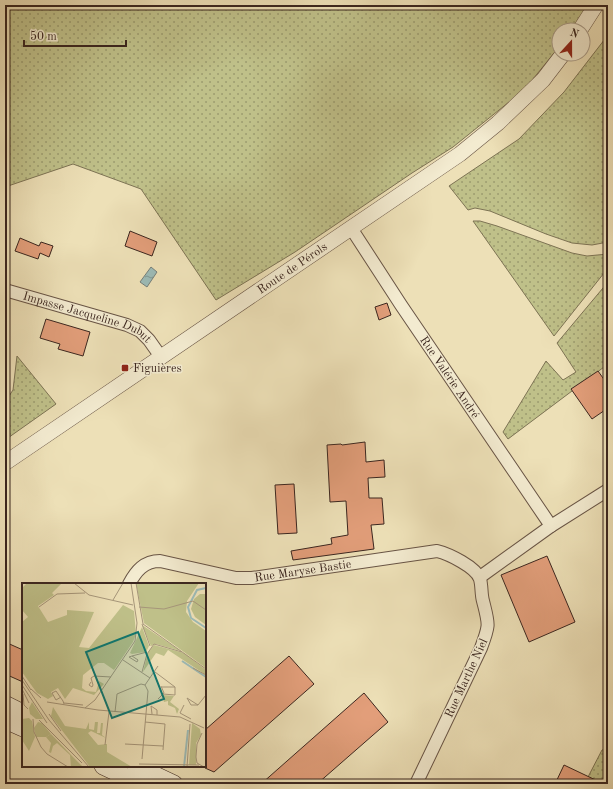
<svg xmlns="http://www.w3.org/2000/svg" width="613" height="789" font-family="'Old Standard TT',serif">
<defs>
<pattern id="grass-dots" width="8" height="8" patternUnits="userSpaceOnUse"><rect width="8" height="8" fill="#bfc089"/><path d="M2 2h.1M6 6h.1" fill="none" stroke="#9c9c6f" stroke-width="1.8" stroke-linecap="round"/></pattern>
<pattern id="water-ripples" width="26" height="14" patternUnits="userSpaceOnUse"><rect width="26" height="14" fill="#9cbbb7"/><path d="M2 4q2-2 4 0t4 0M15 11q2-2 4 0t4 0" fill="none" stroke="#809894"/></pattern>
</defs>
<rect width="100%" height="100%" fill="#ede0b7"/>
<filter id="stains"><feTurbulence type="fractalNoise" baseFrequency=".005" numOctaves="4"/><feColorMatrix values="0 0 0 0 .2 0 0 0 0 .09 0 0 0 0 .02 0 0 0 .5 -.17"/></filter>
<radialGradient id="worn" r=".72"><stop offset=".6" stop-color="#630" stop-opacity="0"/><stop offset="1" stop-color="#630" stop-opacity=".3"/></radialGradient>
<!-- grass -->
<path fill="url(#grass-dots)" stroke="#7d7354" d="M5 5H588L572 30H559V47L524 90 453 147 412 173 295 252 216 300 141 189 73 164 5 187Z
M608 35V242L592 245 572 243 546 234 490 211 475 208 468 210 449 186 519 139 564 92Z
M473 221H480L497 226 572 253 587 256 608 254V268L554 336Z
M608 282V364L508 439 503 432 546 361 563 380 576 372 557 343Z
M17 356 56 404 5 440V402L13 390Z
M608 748V784H604L588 777 602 750Z"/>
<!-- water -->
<path fill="url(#water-ripples)" stroke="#757f7a" d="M151 267 157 272 147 287 140 282Z"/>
<!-- building -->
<path fill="#e29e7a" stroke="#3b261f" d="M130 231 157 242 152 256 125 246Z
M20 238 39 246 41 242 53 246 49 257 40 253 38 259 15 251Z
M387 303 391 315 379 320 375 307Z
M46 319 90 332 83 356 58 349 60 344 40 338Z
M598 371 608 385V408L592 419 571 389Z
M365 442 366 462 384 460 385 477 368 478 369 498H382L384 524 371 525 374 549 293 560 291 551 332 544 331 538 348 535 346 501 330 502 327 445 341 444 342 445Z
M294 484 297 533 278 534 275 485Z
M547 556 575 622 529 642 501 575Z
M5 642 23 650V682L5 674Z
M289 656 314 684 214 772 205 768V730Z
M364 693 388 722 317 784H261Z
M564 765 604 784H555Z"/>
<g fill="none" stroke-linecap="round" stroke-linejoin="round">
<!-- minor casing -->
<g stroke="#685445" stroke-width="14">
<g id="minor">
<path id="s1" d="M351 228 401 305 551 526"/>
<path id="s2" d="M5 290 127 325 140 331 149 340 161 357"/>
<path d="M480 577 551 526 608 490"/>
<path id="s3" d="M129 584C136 571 144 561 160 561L236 578H252L437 551C449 554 476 567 480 579 482 586 481 594 483 601 489 625 490 624 481 648L416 784"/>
</g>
</g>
<!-- tertiary casing -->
<g stroke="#685445" stroke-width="16">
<g id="tertiary">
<path d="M580 30 596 5"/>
<path id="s4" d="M5 463 460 154 498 123 543 80 563 54"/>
</g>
</g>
<!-- secondary casing -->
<g stroke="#3b261f" stroke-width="18">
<path id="secondary" d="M5 704 23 713
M5 720 23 728
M103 766 141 784
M136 766 174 784"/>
</g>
<!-- minor -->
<use href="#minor" stroke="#f3ebd0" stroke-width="12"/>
<!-- tertiary -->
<use href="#tertiary" stroke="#f3ebd0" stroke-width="15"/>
<!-- secondary -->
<use href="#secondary" stroke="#f3ebd0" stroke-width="17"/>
</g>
<!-- markers -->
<rect fill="#8f2418" stroke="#f3ebd0" stroke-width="1.5" x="121" y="364" width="8" height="8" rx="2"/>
<g text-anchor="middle" stroke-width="3" stroke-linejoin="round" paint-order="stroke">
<!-- street labels -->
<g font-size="12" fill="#3b261f" stroke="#f3ebd0">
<text dy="4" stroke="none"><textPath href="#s4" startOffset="347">Route de Pérols</textPath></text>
<text dy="4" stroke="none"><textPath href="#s2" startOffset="87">Impasse Jacqueline Dubut</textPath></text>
<text dy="4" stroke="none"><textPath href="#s1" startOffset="179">Rue Valérie André</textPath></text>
<text dy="4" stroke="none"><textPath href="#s3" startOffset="186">Rue Maryse Bastie</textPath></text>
<text transform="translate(466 678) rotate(-65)" y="4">Rue Marthe Niel</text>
</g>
<!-- poi labels -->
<g font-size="12" fill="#3b261f" stroke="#f3ebd0" text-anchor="start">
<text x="133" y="372">Figuières</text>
</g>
</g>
<!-- overview -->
<g transform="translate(22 583)">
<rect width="184" height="184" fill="#ede0b7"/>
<path d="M5 0H40L30 10 32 12 16 23 26 39 45 32V27L72 29 57 64 67 65 101 22 112 28 114 51 111 59 92 87 82 80H76L61 92 60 105 64 108 74 109 77 98 82 101 72 112 51 105 43 116 36 105 29 109 31 113 26 116 15 110 0 89V39L6 34 0 27V5ZM114 0H177L165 18 164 29 171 39 184 48V85L122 40ZM178 11H184V42L173 34 169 26 172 16ZM120 42 159 68 134 61 129 63ZM120 44 127 63 124 69 110 71 108 70ZM132 62 162 70 184 87V92L146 67 142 73 134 70 121 89 126 69ZM140 112 152 113 148 119 157 126 155 131 153 125 146 122V118L142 119ZM10 119 21 136H14L8 131 7 125ZM31 124 43 143 64 146 67 139V146L72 147 73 139H76L75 150H78L79 140H81L80 152 84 155 69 148 66 150 76 162 85 161V169L110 184H68L29 133ZM16 139 20 140 29 151 24 154H14L12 145ZM170 140 178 146 179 152 174 160V182H167Z" fill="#bfc089"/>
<path d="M7 135 10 138 13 154 7 168 0 157V136ZM29 151 50 173 61 184H49L48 172 35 160 31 163 29 170 27 169 29 160 24 154Z" fill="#bfc089"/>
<path fill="none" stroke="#9cbbb7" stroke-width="2" d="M184 5 175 7 166 24 169 35 184 45M160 78 184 94M162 184 166 147"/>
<path fill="none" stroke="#a6967a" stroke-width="1" d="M52 0 67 12 111 22M114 0 121 41 184 86M91 17 101 0M17 24 35 11 63 10M117 24 142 26 171 18 184 27M120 41 128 63M110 73 116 77 115 79 107 74ZM110 73 125 69M101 77 128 95M171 85 184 92M120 89 125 71 132 61 160 69M133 89 153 104H140M0 93 9 107M0 97 27 137 67 184M69 99 67 102 70 104 71 102 69 95 72 93 89 94M0 102 25 140M123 102 136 83M0 106 7 120M9 106 19 115M1 111 2 122 6 126M141 111 153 112V104M39 114 34 117 30 110 34 108 41 118 42 121M136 116 142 110 139 103M25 119 76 127 158 134 182 145M42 120 61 122M162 122 158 130 169 136M176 122 165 115 169 122H176L184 112M63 125 73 117 113 58 115 40 109 0M93 129 95 111 119 101 123 102M27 131 39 148M130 131 129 123 135 127V132M11 136 12 149 19 164 25 171 46 184M17 137 60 180M123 139 143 141 141 167M180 150 175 161 174 174 175 180 182 184M103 161 141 163M83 162 87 129M120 176 126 108 123 102M117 181 177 182M165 184 168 141"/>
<path fill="#0f766e" fill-opacity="0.15" stroke="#0f766e" stroke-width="2" d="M116 49 142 116 90 135 64 69Z"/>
<rect width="184" height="184" fill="none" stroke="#3b261f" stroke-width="2"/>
</g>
<!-- margin -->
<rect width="613" height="789" fill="none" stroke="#ede0b7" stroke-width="20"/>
<rect x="6" y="6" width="601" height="777" fill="none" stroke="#3b261f" stroke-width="2"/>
<rect x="10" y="10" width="593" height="769" fill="none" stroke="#3b261f"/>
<!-- north arrow -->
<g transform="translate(571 42) rotate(21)"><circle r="19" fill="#f3ebd0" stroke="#a99c89"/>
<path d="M0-3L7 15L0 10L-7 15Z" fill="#8f2418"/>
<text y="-6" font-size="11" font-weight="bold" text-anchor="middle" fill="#3b261f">N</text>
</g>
<!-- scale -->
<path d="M24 40v6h102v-6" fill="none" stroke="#3b261f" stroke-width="2"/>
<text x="30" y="40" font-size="12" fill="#3b261f" stroke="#f3ebd0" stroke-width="3" paint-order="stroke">50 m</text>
<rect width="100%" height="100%" filter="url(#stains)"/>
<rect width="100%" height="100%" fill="url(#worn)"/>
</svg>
